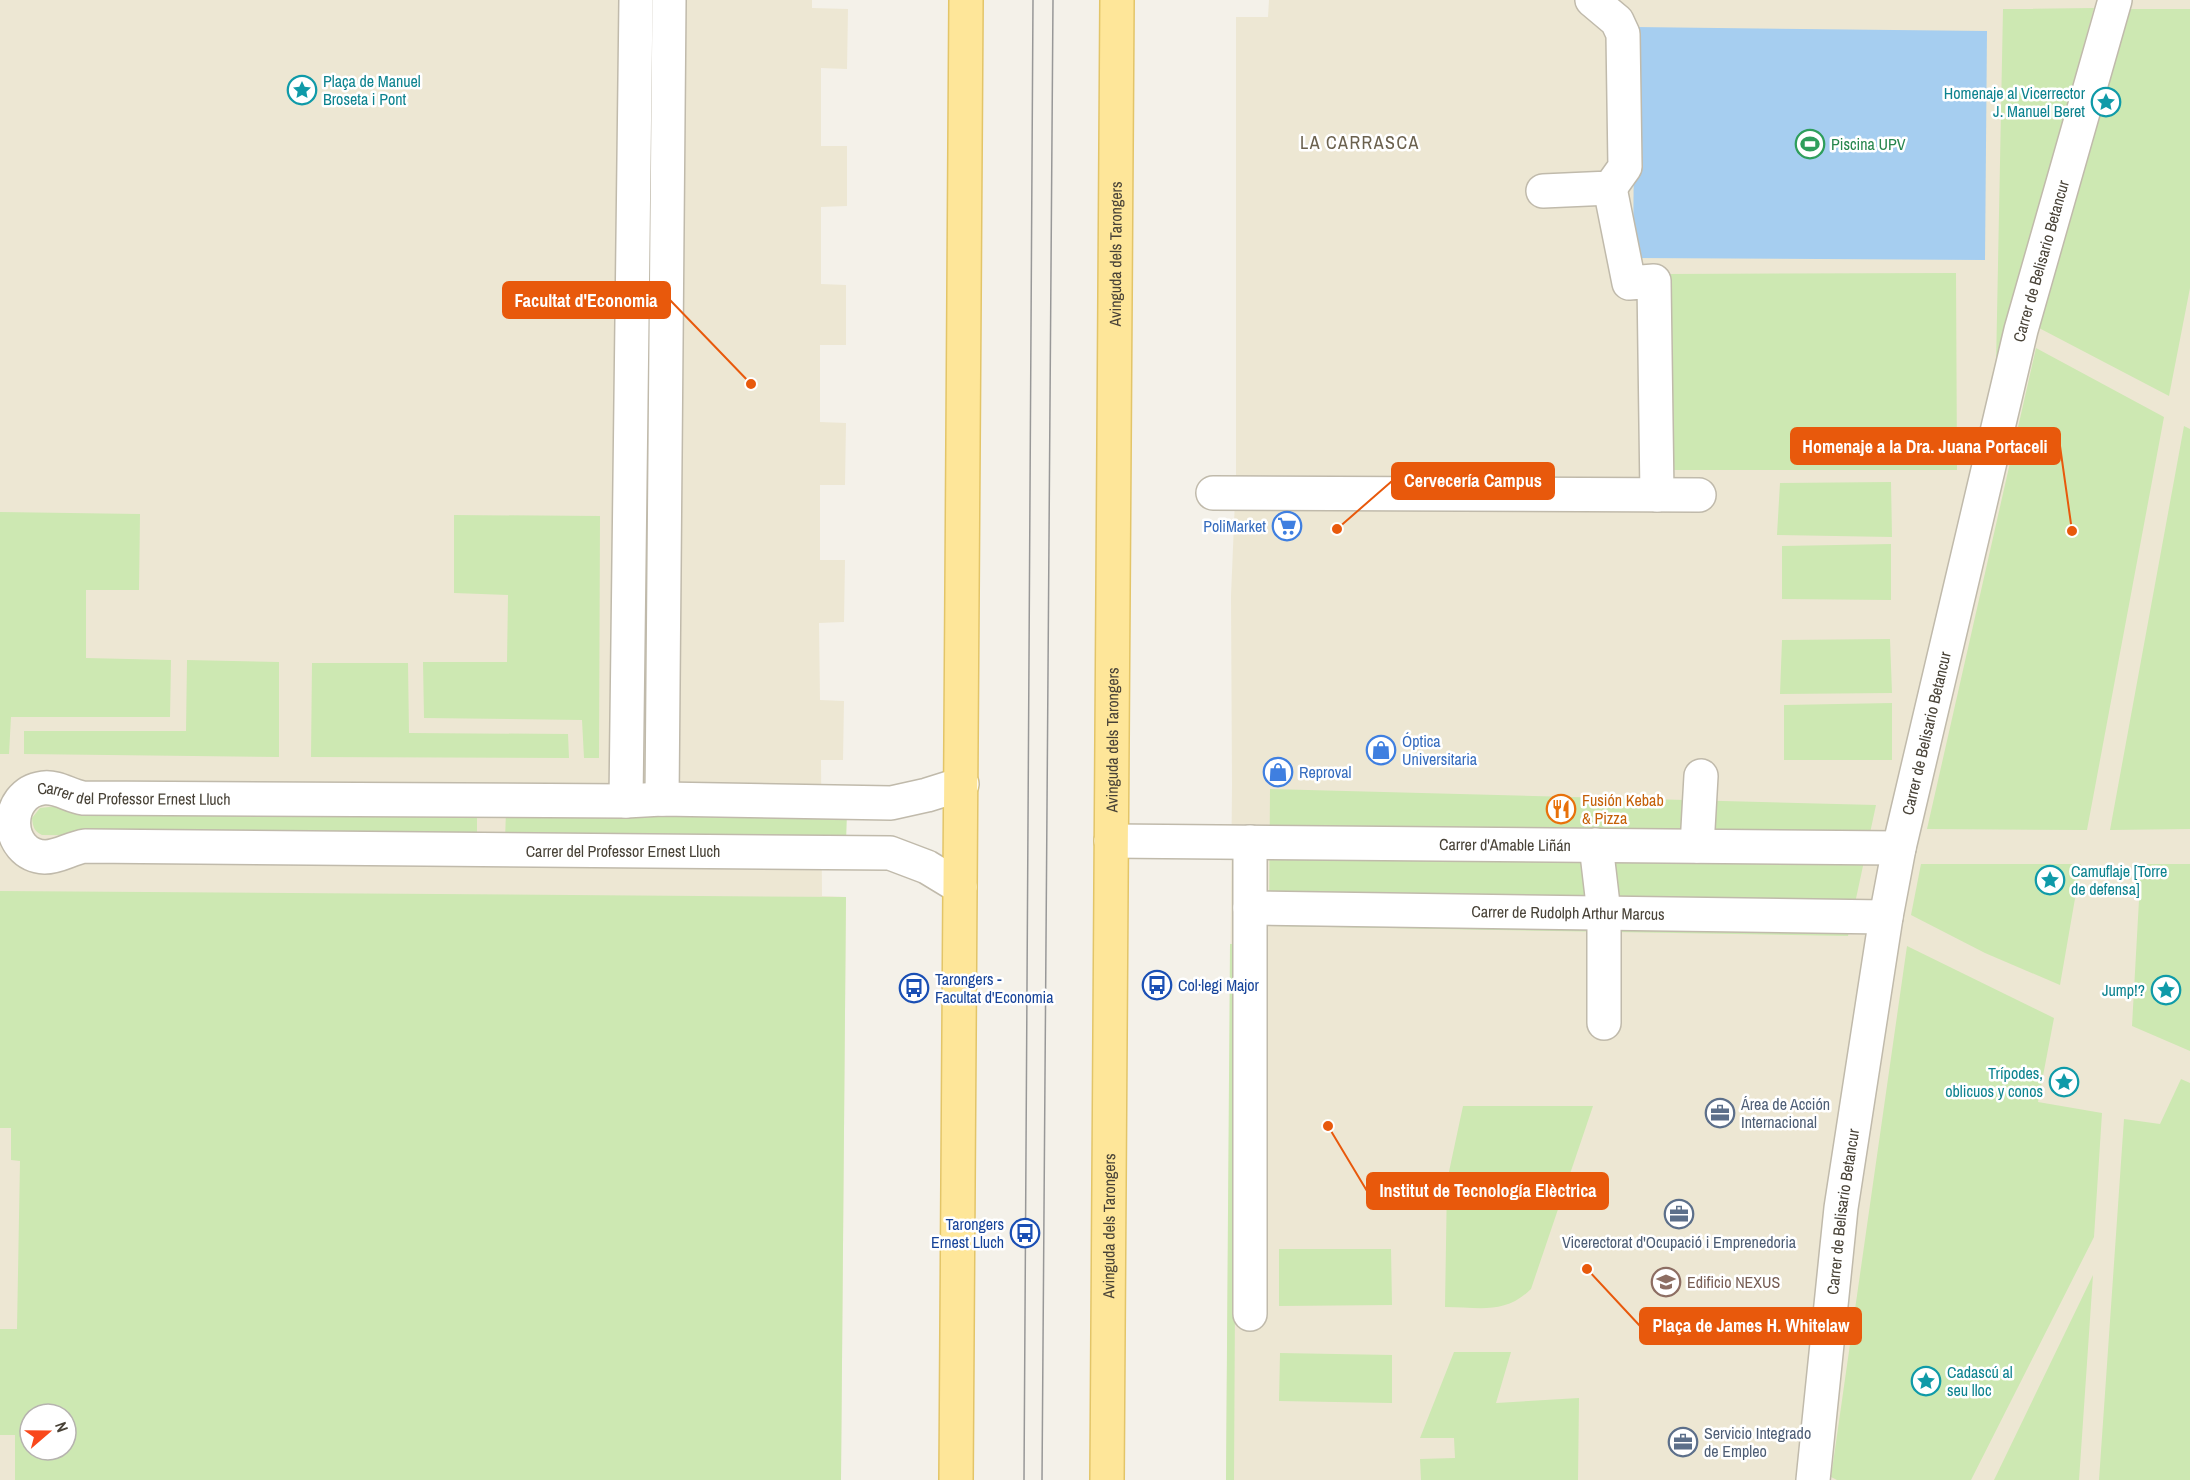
<svg xmlns="http://www.w3.org/2000/svg" width="2190" height="1480" font-family="'Archivo Narrow',sans-serif">
<rect width="100%" height="100%" fill="#f4f1e9"/>
<!-- education -->
<path fill="#ede7d3" fill-rule="evenodd" d="M0 0H812V8L848 9 847 69 821 68V146H847V206L821 207V284L846 285V345H820V422L846 423 845 485H820V560H845L844 622 819 623 820 700 844 701 843 760H821L822 896 846 897 841 1480H0ZM30 1414H66V1450H30Z
M1269 0H2190V1480H1226L1232 784 1231 596 1236 475V17H1268Z"/>
<!-- green -->
<path fill="#cde8b2" fill-rule="evenodd" d="M2094 8 1996 367 2003 9Z
M2129 9H2190V288L2169 396 2039 328Z
M1956 273 1957 470H1668L1667 274Z
M2036 348 2164 417 2087 830 1927 829Z
M2184 426 2190 429V829L2110 830Z
M1891 482 1892 537 1777 535 1780 483Z
M0 512 140 514 139 590H86V658L171 660 170 717H11L9 754H0Z
M454 515 600 516 599 758H584L582 720 424 718 423 662H507L508 595 454 593Z
M1891 544V600L1782 599V546Z
M1890 639 1892 693 1780 694 1782 640Z
M187 660 279 662V757L24 754V731H186Z
M312 663H408L409 733 568 734 569 758 311 757Z
M1892 703V760H1784V705Z
M1270 789 1876 805 1848 936 1269 926Z
M49 807 477 808V840L42 835C34 831 33 827 32 818L40 808Z
M506 811 847 813 846 842 505 840Z
M1921 864H2081L2060 985 1985 953 1911 915Z
M2141 864H2190V1051L2132 1026Z
M0 891 846 897 841 1480H15V1435H0V1329H17L20 1161 11 1160V1128H0ZM30 1414H66V1450H30Z
M1230 944H1237L1234 1480H1226Z
M1907 946 2054 1018 2038 1102 2102 1113 2094 1237 1971 1480H1837L1831 1477Z
M2181 1079 2190 1083V1480H2099L2124 1119 2160 1124Z
M1463 1106H1593L1531 1289C1505 1315 1479 1307 1445 1307L1447 1181Z
M1279 1249H1391L1392 1305 1279 1306Z
M2093 1275 2079 1480H1994Z
M1454 1352H1511L1496 1403 1579 1398 1578 1480H1421L1420 1459 1455 1458 1454 1438H1420Z
M1280 1353 1392 1355V1403L1279 1401Z"/>
<!-- water -->
<path fill="#a6cef0" d="M1635 27 1987 31 1985 260 1633 258Z"/>
<g fill="none" stroke-linecap="round" stroke-linejoin="round">
<!-- minor casing -->
<g stroke="#c0baab" stroke-width="36">
<g id="minor">
<path d="M1610 188 1629 283 1654 281 1657 495"/>
<path d="M1543 191 1610 188 1625 167 1623 34 1617 21 1592 0"/>
<path d="M1213 493 1699 495"/>
<path d="M662 799 669 0"/>
<path d="M626 801 636 0"/>
<path id="s1" d="M1111 841 1899 848"/>
<path d="M1250 842V1314"/>
<path d="M1596 845 1604 913V1023"/>
<path d="M1697 846 1701 776"/>
<path id="s2" d="M960 887 927 867 890 853 85 846C71 848 59 857 45 857 4 855 3 793 43 788 57 786 70 796 83 798L626 801 662 799 891 803 927 795 962 784"/>
<path id="s3" d="M1250 908 1886 917"/>
<path id="s4" d="M1813 1480 1841 1208 1886 917 1899 848 2021 330 2115 0"/>
</g>
</g>
<!-- major casing -->
<g stroke="#e3c568" stroke-width="36">
<g id="major">
<path d="M956 1480 966 0"/>
<path id="s5" d="M1107 1480 1117 0"/>
</g>
</g>
<!-- minor -->
<use href="#minor" stroke="#fff" stroke-width="33"/>
<!-- major -->
<use href="#major" stroke="#fee699" stroke-width="33"/>
<!-- tram -->
<path stroke="#989898" stroke-width="1.5" d="M1024 1480 1033 0
M1042 1480 1053 0"/>
</g>
<!-- icons -->
<defs>
<g id="sight-ring" transform="scale(1.5)"><circle r="9.5" fill="#fff" stroke="#0f9aa8" stroke-width="1.5"/><path d="M0-6L1.8-2.2L6-1.7L2.9 1.2L3.7 5.4L0 3.3L-3.7 5.4L-2.9 1.2L-6-1.7L-1.8-2.2Z" fill="#0f9aa8"/></g>
<g id="stadium-ring" transform="scale(1.5)"><circle r="9.5" fill="#fff" stroke="#2e9e5b" stroke-width="1.5"/><path d="M0-5a6.5 5 0 1 0 0 10a6.5 5 0 1 0 0-10ZM-3.5-1.8h7v3.6h-7Z" fill="#2e9e5b"/></g>
<g id="supermarket-ring" transform="scale(1.5)"><circle r="9.5" fill="#fff" stroke="#3f7fe0" stroke-width="1.5"/><path d="M-6-5.5h2.5l.6 2H6L4.5 2H-2.5L-4.4-4H-6ZM-1.5 3.2a1.3 1.3 0 1 0 .1 0ZM3 3.2a1.3 1.3 0 1 0 .1 0Z" fill="#3f7fe0"/></g>
<g id="shop-ring" transform="scale(1.5)"><circle r="9.5" fill="#fff" stroke="#3f7fe0" stroke-width="1.5"/><path d="M-5-2.5h2.3a2.7 3.5 0 0 1 5.4 0H5L5.5 6h-11ZM-1.5-2.5h3a1.5 2.3 0 0 0-3 0Z" fill="#3f7fe0"/></g>
<g id="restaurant-ring" transform="scale(1.5)"><circle r="9.5" fill="#fff" stroke="#e8710a" stroke-width="1.5"/><path d="M-5-6h1v4h1v-4h1v4h1v-4h1v5L-1.5 .5V6h-2V.5L-5-1ZM5-6V6H3V1.5H1.5Q1.5-4 5-6Z" fill="#e8710a"/></g>
<g id="bus-ring" transform="scale(1.5)"><circle r="9.5" fill="#fff" stroke="#1a4fb4" stroke-width="1.5"/><path d="M-5-6H5V4H4V6H2V4H-2V6H-4V4H-5ZM-3.5-4V0h7V-4ZM-3.5 1.2v1.5H-2V1.2ZM2 1.2v1.5H3.5V1.2Z" fill="#1a4fb4"/></g>
<g id="office-ring" transform="scale(1.5)"><circle r="9.5" fill="#fff" stroke="#5c6f8a" stroke-width="1.5"/><path d="M-6-3h4V-5.5h4V-3h4V5H-6ZM-1-4.5V-3h2v-1.5ZM-6 0V1H6V0Z" fill="#5c6f8a"/></g>
<g id="university-ring" transform="scale(1.5)"><circle r="9.5" fill="#fff" stroke="#8d6e63" stroke-width="1.5"/><path d="M0-5L7-2L0 1L-7-2ZM-4 1L0 2.5L4 1V4Q0 6-4 4Z" fill="#8d6e63"/></g>
</defs>
<g fill-rule="evenodd">
<use href="#sight-ring" x="302" y="90"/>
<use href="#sight-ring" x="2106" y="102"/>
<use href="#stadium-ring" x="1810" y="144"/>
<use href="#supermarket-ring" x="1287" y="526"/>
<use href="#shop-ring" x="1381" y="750"/>
<use href="#shop-ring" x="1278" y="772"/>
<use href="#restaurant-ring" x="1561" y="809"/>
<use href="#sight-ring" x="2050" y="880"/>
<use href="#bus-ring" x="1157" y="985"/>
<use href="#bus-ring" x="914" y="988"/>
<use href="#sight-ring" x="2166" y="990"/>
<use href="#sight-ring" x="2064" y="1082"/>
<use href="#office-ring" x="1720" y="1113"/>
<use href="#office-ring" x="1679" y="1214"/>
<use href="#bus-ring" x="1025" y="1233"/>
<use href="#university-ring" x="1666" y="1282"/>
<use href="#sight-ring" x="1926" y="1381"/>
<use href="#office-ring" x="1683" y="1442"/>
</g>
<g text-anchor="middle" stroke-width="5" stroke-linejoin="round" paint-order="stroke">
<!-- culture labels -->
<g font-size="16" fill="#0d838f" stroke="#fff" text-anchor="start">
<text x="323" y="87">Plaça de Manuel<tspan x="323" dy="18">Broseta i Pont</tspan></text>
<text x="2085" y="99" text-anchor="end">Homenaje al Vicerrector<tspan x="2085" dy="18">J. Manuel Beret</tspan></text>
<text x="2071" y="877">Camuflaje [Torre<tspan x="2071" dy="18">de defensa]</tspan></text>
<text x="2145" y="996" text-anchor="end">Jump!?</text>
<text x="2043" y="1079" text-anchor="end">Trípodes,<tspan x="2043" dy="18">oblicuos y conos</tspan></text>
<text x="1947" y="1378">Cadascú al<tspan x="1947" dy="18">seu lloc</tspan></text>
</g>
<!-- leisure labels -->
<g font-size="16" fill="#27864d" stroke="#fff" text-anchor="start">
<text x="1831" y="150">Piscina UPV</text>
</g>
<!-- street labels -->
<g font-size="16" fill="#484237" stroke="#fff">
<text dy="6" stroke="none"><textPath href="#s5" startOffset="1226">Avinguda dels Tarongers</textPath></text>
<text dy="6" stroke="none"><textPath href="#s4" startOffset="1242">Carrer de Belisario Betancur</textPath></text>
<text dy="6" stroke="none"><textPath href="#s4" startOffset="756">Carrer de Belisario Betancur</textPath></text>
<text dy="6" stroke="none"><textPath href="#s5" startOffset="740">Avinguda dels Tarongers</textPath></text>
<text dy="6" stroke="none"><textPath href="#s2" startOffset="1118">Carrer del Professor Ernest Lluch</textPath></text>
<text dy="6" stroke="none"><textPath href="#s1" startOffset="394">Carrer d'Amable Liñán</textPath></text>
<text x="623" y="857">Carrer del Professor Ernest Lluch</text>
<text dy="6" stroke="none"><textPath href="#s3" startOffset="318">Carrer de Rudolph Arthur Marcus</textPath></text>
<text dy="6" stroke="none"><textPath href="#s4" startOffset="270">Carrer de Belisario Betancur</textPath></text>
<text dy="6" stroke="none"><textPath href="#s5" startOffset="254">Avinguda dels Tarongers</textPath></text>
</g>
<!-- shop labels -->
<g font-size="16" fill="#366cbe" stroke="#fff" text-anchor="start">
<text x="1266" y="532" text-anchor="end">PoliMarket</text>
<text x="1402" y="747">Óptica<tspan x="1402" dy="18">Universitaria</tspan></text>
<text x="1299" y="778">Reproval</text>
</g>
<!-- food labels -->
<g font-size="16" fill="#c56008" stroke="#fff" text-anchor="start">
<text x="1582" y="806">Fusión Kebab<tspan x="1582" dy="18">&amp; Pizza</tspan></text>
</g>
<!-- transit labels -->
<g font-size="16" fill="#164399" stroke="#fff" text-anchor="start">
<text x="935" y="985">Tarongers -<tspan x="935" dy="18">Facultat d'Economia</tspan></text>
<text x="1178" y="991">Col·legi Major</text>
<text x="1004" y="1230" text-anchor="end">Tarongers<tspan x="1004" dy="18">Ernest Lluch</tspan></text>
</g>
<!-- service labels -->
<g font-size="16" fill="#4e5e75" stroke="#fff" text-anchor="start">
<text x="1741" y="1110">Área de Acción<tspan x="1741" dy="18">Internacional</tspan></text>
<text x="1679" y="1248" text-anchor="middle">Vicerectorat d'Ocupació i Emprenedoria</text>
<text x="1704" y="1439">Servicio Integrado<tspan x="1704" dy="18">de Empleo</tspan></text>
</g>
<!-- education labels -->
<g font-size="16" fill="#785e54" stroke="#fff" text-anchor="start">
<text x="1687" y="1288">Edificio NEXUS</text>
</g>
<!-- neighbourhood labels -->
<g font-size="18" letter-spacing="1.5" fill="#6b614e" stroke="#fff">
<text x="1360" y="149">LA CARRASCA</text>
</g>
</g>
<!-- callouts -->
<path fill="none" stroke="#e8590c" stroke-width="2" d="M751 384L670 300M2072 531L2060 446M1337 529L1392 481M1328 1126L1367 1191M1587 1269L1640 1326"/>
<g fill="#e8590c" stroke="#fff" stroke-width="2">
<circle cx="751" cy="384" r="6"/>
<circle cx="2072" cy="531" r="6"/>
<circle cx="1337" cy="529" r="6"/>
<circle cx="1328" cy="1126" r="6"/>
<circle cx="1587" cy="1269" r="6"/>
</g>
<g fill="#e8590c" stroke="#e8590c" stroke-width="2">
<rect x="503" y="282" width="167" height="36" rx="6"/>
<rect x="1791" y="428" width="269" height="36" rx="6"/>
<rect x="1392" y="463" width="162" height="36" rx="6"/>
<rect x="1367" y="1173" width="241" height="36" rx="6"/>
<rect x="1640" y="1308" width="221" height="36" rx="6"/>
</g>
<g font-size="18" text-anchor="middle" font-weight="bold" fill="#fff">
<text x="586" y="307">Facultat d'Economia</text>
<text x="1925" y="453">Homenaje a la Dra. Juana Portaceli</text>
<text x="1473" y="487">Cervecería Campus</text>
<text x="1488" y="1197">Institut de Tecnología Elèctrica</text>
<text x="1751" y="1332">Plaça de James H. Whitelaw</text>
</g>
<!-- north arrow -->
<g transform="translate(48 1432) rotate(70)"><circle r="28" fill="#ffffff" stroke="#b6b3af" stroke-width="1.5"/>
<path d="M0-4.5L10 22L0 15L-10 22Z" fill="#f9481b"/>
<text y="-9" font-size="16" font-weight="bold" text-anchor="middle" fill="#484237">N</text>
</g>
</svg>
